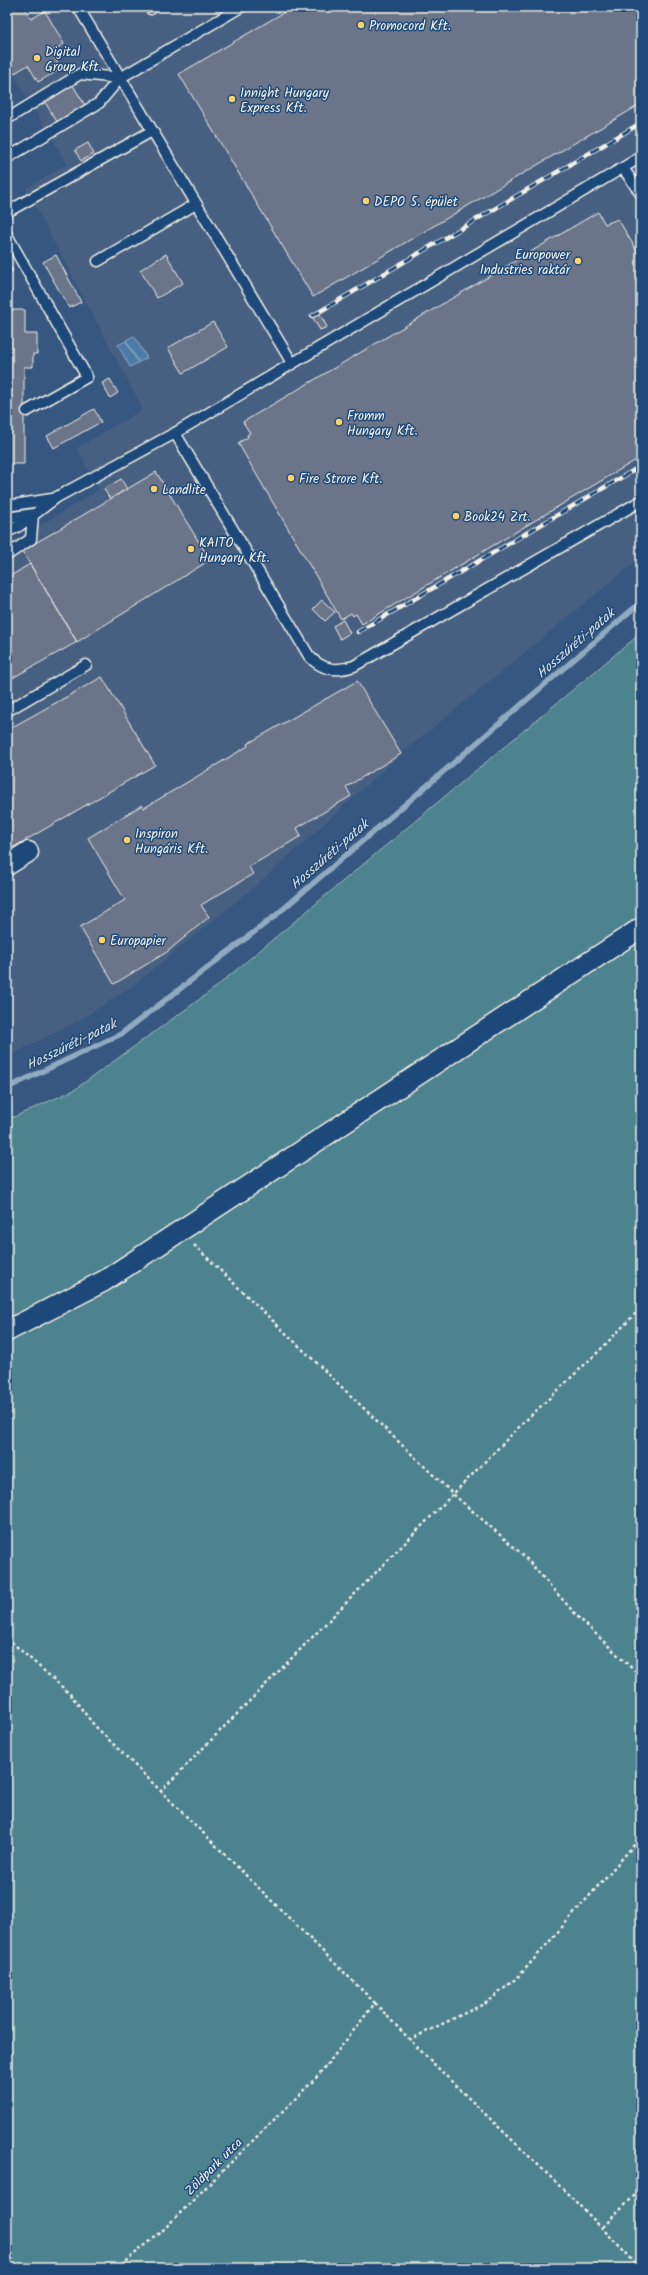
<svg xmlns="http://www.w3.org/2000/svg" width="648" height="2275" font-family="Kalam,sans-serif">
<rect width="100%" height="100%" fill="#36577f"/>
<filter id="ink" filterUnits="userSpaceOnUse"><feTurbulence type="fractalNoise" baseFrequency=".025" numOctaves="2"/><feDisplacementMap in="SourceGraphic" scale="8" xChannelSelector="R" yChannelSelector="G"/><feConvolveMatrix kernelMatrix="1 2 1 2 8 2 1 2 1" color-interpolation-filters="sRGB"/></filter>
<g filter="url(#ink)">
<!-- built -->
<path fill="#466082" d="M7 7H641V557L401 754 259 883 135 984 80 1020 7 1057V879L40 858 29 842 7 855V545L99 490 77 448 143 409 26 189 67 164 7 64Z"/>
<!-- green -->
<path fill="#4d828f" stroke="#a0babc" d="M641 633V2268H7V1120L74 1090 211 991Z"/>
<!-- water -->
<path fill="#4b7aa7" stroke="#8faac1" d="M134 336 147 358 139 362 126 340Z
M126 341 138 363 130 367 118 345Z"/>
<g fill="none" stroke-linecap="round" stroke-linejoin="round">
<!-- stream -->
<path stroke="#8faac1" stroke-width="5.5" d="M7 1088 121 1034 275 916 641 602"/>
</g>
<!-- building -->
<path fill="#6b748a" stroke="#f4f1e8" d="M7 7H24L31 19 45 11 64 44 51 52 61 69 38 82 28 65 13 74 7 64 9 33Z
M293 7H641V104L313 297 179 74Z
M71 82 89 112 61 128 43 99Z
M88 143 94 154 81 161 75 150Z
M598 212 605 224 618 219 641 258V457L362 624 356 614 353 616 351 613 341 619 238 443 248 437 247 435 250 433 243 422Z
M166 254 183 283 157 298 140 270Z
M56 255 81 302 69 308 43 262Z
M7 261 13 271 7 274Z
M7 310H25V334H37V354H33V367H24V464H7Z
M320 314 327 327 320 330 313 318Z
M213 322 228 347 183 373 168 348Z
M110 379 118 393 110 398 102 383Z
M94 409 101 422 54 448 47 436Z
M156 472 210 560 77 642 22 551Z
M121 479 127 489 110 499 104 489Z
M30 564 77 642 7 681V578Z
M322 600 335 612 325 621 313 609Z
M343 620 350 633 340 639 333 626Z
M102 677 155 765 7 851V730Z
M357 681 401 754 346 787 351 796 297 828 301 836 249 867 253 874 201 905 209 917 167 952 114 984 80 927 125 900 88 838 142 805 144 808 248 746 247 744Z"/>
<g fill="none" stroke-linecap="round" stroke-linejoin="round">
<!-- service casing -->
<g stroke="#f4f1e8" stroke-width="13">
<path id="service" d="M78 7 292 363
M150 7 151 9
M7 119 80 74 120 78
M7 158 99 103 120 78 241 7
M623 168 641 194
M7 212 152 131
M7 235 87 377 27 411
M98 261 196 204
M175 433 309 656C322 670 336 672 354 666L641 501
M7 506 52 499
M7 518 33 514
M7 532 19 526 57 497 175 433 641 157
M7 555 31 539 33 514
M7 711 86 665"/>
</g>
<!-- minor casing -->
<g stroke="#f4f1e8" stroke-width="23">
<path id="minor" d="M7 865 28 852
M7 1331 104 1281 641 928"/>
</g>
<!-- path -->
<path stroke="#f4f1e8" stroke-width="2.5" stroke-dasharray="3 3" stroke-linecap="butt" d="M194 1245 453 1494 523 1555 578 1617 641 1677
M7 1638 70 1694 94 1725 375 2003 319 2075 158 2235 117 2268
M160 1792 521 1425 598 1352 641 1308
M375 2003C460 2095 555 2176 640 2268
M409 2040 488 2002 520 1975 641 1837
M603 2227 641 2189"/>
<!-- service -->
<use href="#service" stroke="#1f4a7a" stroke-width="10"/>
<!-- minor -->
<use href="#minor" stroke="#1f4a7a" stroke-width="20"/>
<!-- rail casing -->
<g stroke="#f4f1e8" stroke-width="4.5">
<path id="rail" d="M312 316 641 123
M358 632 641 466"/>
</g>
<!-- rail -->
<use href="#rail" stroke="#1f4a7a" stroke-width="3" stroke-dasharray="9" stroke-linecap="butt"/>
</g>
</g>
<!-- markers -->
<g fill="#ffd166" stroke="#1f4a7a" stroke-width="1.5">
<circle cx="361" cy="25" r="4"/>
<circle cx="37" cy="58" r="4"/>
<circle cx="232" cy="99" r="4"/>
<circle cx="366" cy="201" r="4"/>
<circle cx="578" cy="261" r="4"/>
<circle cx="339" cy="422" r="4"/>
<circle cx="291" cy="478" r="4"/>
<circle cx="154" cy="489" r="4"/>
<circle cx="456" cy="516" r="4"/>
<circle cx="191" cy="549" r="4"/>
<circle cx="127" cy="840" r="4"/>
<circle cx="102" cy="940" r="4"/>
</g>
<g text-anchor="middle" stroke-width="3" stroke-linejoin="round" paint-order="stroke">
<!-- poi labels -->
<g font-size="13" fill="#f4f1e8" stroke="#1f4a7a" text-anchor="start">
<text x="369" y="30">Promocord Kft.</text>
<text x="45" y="56">Digital<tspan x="45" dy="15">Group Kft.</tspan></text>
<text x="240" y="97">Innight Hungary<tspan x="240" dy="15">Express Kft.</tspan></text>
<text x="374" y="206">DEPO 5. épület</text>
<text x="570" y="259" text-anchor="end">Europower<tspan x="570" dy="15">Industries raktár</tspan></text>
<text x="347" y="420">Fromm<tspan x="347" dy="15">Hungary Kft.</tspan></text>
<text x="299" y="483">Fire Strore Kft.</text>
<text x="162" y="494">Landlite</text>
<text x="464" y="521">Book24 Zrt.</text>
<text x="199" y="547">KAITO<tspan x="199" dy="15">Hungary Kft.</tspan></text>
<text x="135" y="838">Inspiron<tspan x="135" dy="15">Hungáris Kft.</tspan></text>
<text x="110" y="945">Europapier</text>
</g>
<!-- street labels -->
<g font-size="13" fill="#f4f1e8" stroke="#1f4a7a">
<text transform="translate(213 2166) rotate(-45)" y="5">Zöldpark utca</text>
</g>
<!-- water labels -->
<g font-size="14" font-style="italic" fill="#dbdfde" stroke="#1f4a7a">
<text transform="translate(575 643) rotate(-41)" y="5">Hosszúréti-patak</text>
<text transform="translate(329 854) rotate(-41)" y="5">Hosszúréti-patak</text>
<text transform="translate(71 1044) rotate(-26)" y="5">Hosszúréti-patak</text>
</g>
</g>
<!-- margin -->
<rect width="648" height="2275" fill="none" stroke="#1f4a7a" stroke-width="24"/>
<rect x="12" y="12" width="624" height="2251" fill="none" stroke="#f4f1e8" stroke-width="1.5" filter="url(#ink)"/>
</svg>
